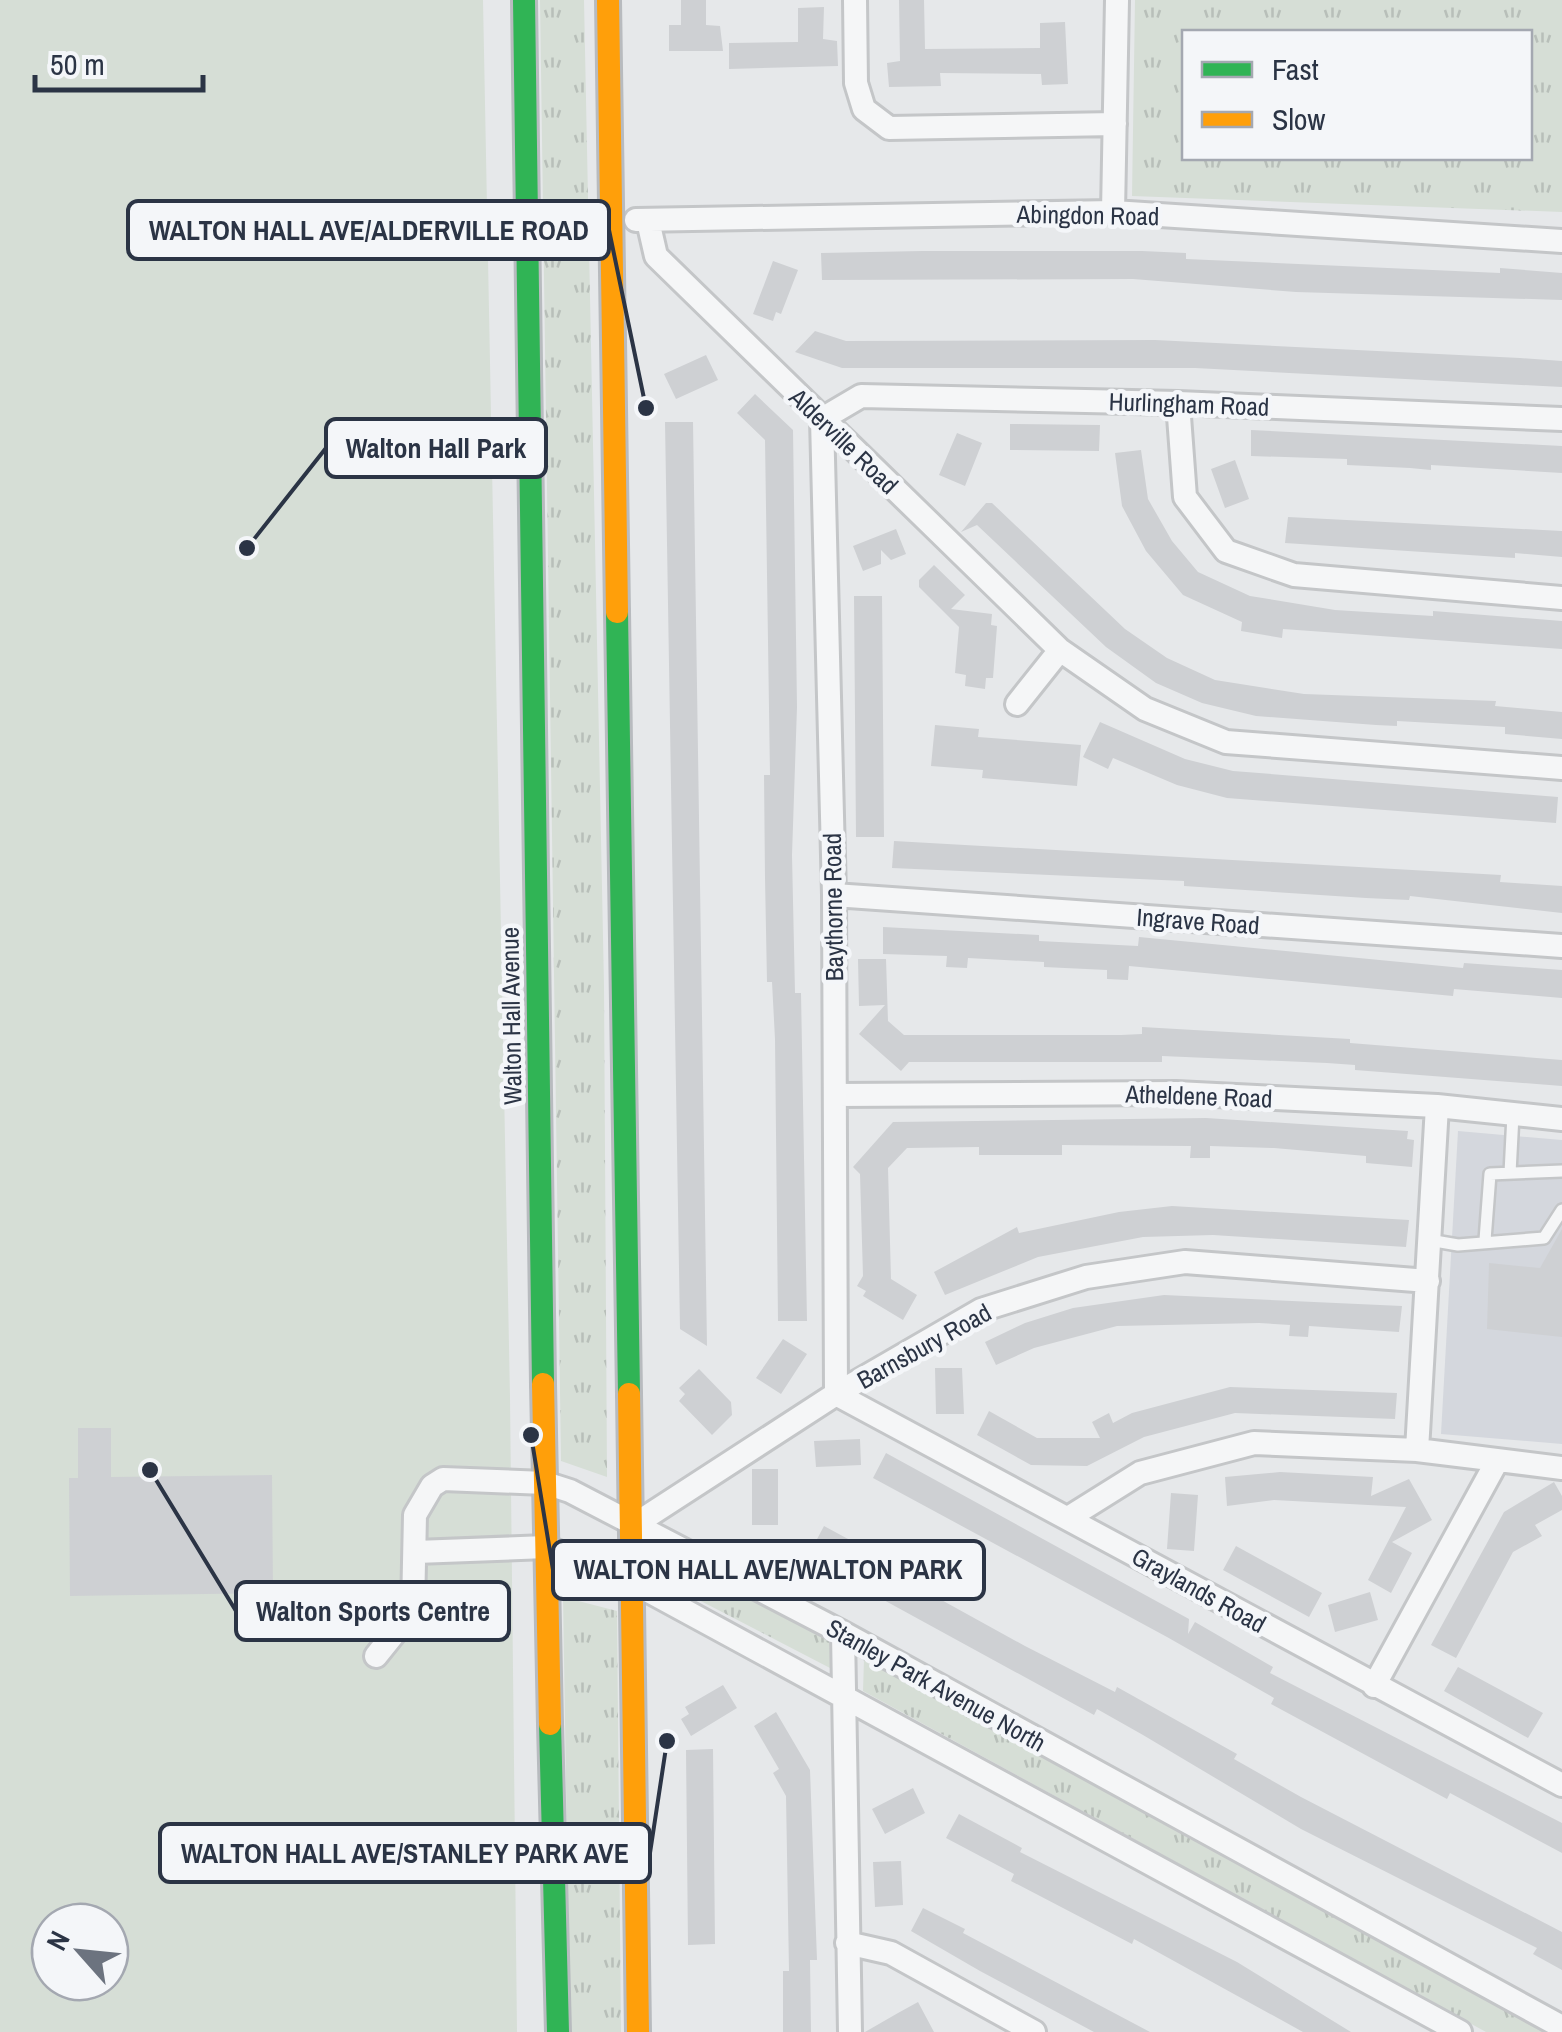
<svg xmlns="http://www.w3.org/2000/svg" width="1562" height="2032" font-family="'Archivo Narrow',sans-serif">
<defs>
<pattern id="grass-tufts" width="24" height="20" patternUnits="userSpaceOnUse" patternTransform="scale(2.5)"><rect width="24" height="20" fill="#d6ded6"/><path d="M3 7l-1-3M5 7V3M7 7l1-3M15 17l-1-3M17 17v-4M19 17l1-3" fill="none" stroke="#b8bfb9"/></pattern>
</defs>
<rect width="100%" height="100%" fill="#e6e8ea"/>
<!-- built -->
<path fill="#d4d7dd" d="M1458 1131 1562 1140V1444L1441 1434Z"/>
<!-- grass -->
<path fill="url(#grass-tufts)" fill-rule="evenodd" d="M540 0H584L604 986 607 1477 561 1461Z
M1135 0H1562V212L1132 196ZM1530 32V158H1184V32Z
M666 1557 832 1638 830 1668 666 1583Z
M563 1597 617 1611 621 2032H570Z
M864 1659 1548 2032H1486L863 1691Z"/>
<!-- green -->
<path fill="#d6ded6" fill-rule="evenodd" d="M0 0H483L510 1398 517 2032H0ZM50 1922H110V1982H50Z"/>
<!-- building -->
<path fill="#ced0d3" d="M681 0H706V25L720 26 723 51H669V25H681Z
M899 0H924L925 49 1040 48V23L1065 22 1068 84 1042 85 1041 74 940 73 941 86 889 87 887 63 900 61Z
M824 7 823 39 837 41 838 66 729 69V43L798 42V8Z
M922 251H1142L1186 253V259L1500 273V268L1562 273V300L1296 292 1133 279 822 280 821 253Z
M773 261 798 270 781 314 776 312 773 321 753 314Z
M815 331 846 341 1155 340 1520 358 1562 361V387L1195 368H842L795 352Z
M706 355 718 380 676 399 664 374Z
M755 394 793 430 797 707 792 855 795 993H801L807 1321H778L775 1039 772 982H767L765 878 764 775H770L765 440 737 413Z
M665 422H693L707 1346 680 1329Z
M1010 424 1100 425 1099 451 1010 450Z
M1251 430 1562 446V473L1431 465V470L1410 468 1347 465V459L1251 456Z
M957 433 982 443 965 486 939 475Z
M1141 450 1148 499 1172 541 1198 572 1250 596 1335 610 1433 616V611L1562 621V649L1283 629 1282 638 1241 631 1242 622 1183 595 1146 551 1122 506 1115 453Z
M1235 460 1249 499 1225 508 1211 469Z
M986 503H992L1125 629 1167 658 1215 680 1304 694 1496 701 1495 706 1562 712V739L1505 734V727L1397 721V726L1376 725 1256 716 1202 703 1156 683 1106 647 977 525 961 532Z
M1288 517 1562 531V557L1515 553V558L1285 543Z
M896 529 906 554 891 560 881 550V564L863 571 853 546Z
M934 565 965 595 951 609 992 614 991 625 997 626 993 678H986L985 689 965 686 966 675 955 673 959 627 919 587V580Z
M854 596H882L884 837H856Z
M1100 722 1185 759 1233 771 1558 797 1556 823 1227 798 1177 785 1113 758 1108 769 1083 757Z
M935 725 979 729 978 737 1081 745 1077 786 982 778 983 770 931 766Z
M894 841 1501 875 1500 882 1562 886V913L1410 896 1409 900 1366 898 1184 886V881L892 868Z
M883 927 1039 935V941L1138 946 1139 937 1463 968 1464 963 1562 970V998L1454 989 1453 996 1129 966 1128 980 1107 979V970L1044 967V962L968 958 967 968 946 967 947 956 883 954Z
M858 959H886L888 1021 904 1035H1121L1142 1034V1027L1350 1039V1043L1562 1060V1086L1355 1070V1065L1327 1063 1162 1056V1062H909L901 1071 859 1034 885 1005 859 1006Z
M1206 1118 1408 1131 1407 1139 1414 1140 1412 1167 1366 1163V1156L1274 1148 1210 1146V1158H1190L1191 1146 1062 1145V1155H979V1147L907 1148 888 1168 891 1279 917 1295 903 1320 863 1296 866 1291 857 1286 863 1276 860 1174 853 1167 893 1122Z
M1172 1206 1409 1220 1406 1247 1213 1235 1143 1237 1038 1257 945 1295 934 1272 1017 1227 1019 1233 1119 1212Z
M1562 1229V1337L1487 1329 1489 1263 1540 1268Z
M1164 1295 1402 1306 1399 1332 1309 1326 1308 1337 1289 1336 1290 1325 1259 1323 1117 1326 1034 1348 996 1365 985 1342 1025 1323 1073 1308Z
M783 1339 807 1354 781 1394 756 1378Z
M935 1368H962L964 1414H936Z
M699 1369 731 1402 732 1415 712 1435 679 1401 685 1394 679 1388Z
M1230 1387 1397 1393 1395 1419 1235 1413 1144 1437 1087 1466 1031 1465 977 1435 989 1411 1037 1438H1100L1092 1422 1109 1413 1113 1423 1132 1413Z
M78 1428H111V1477L272 1475 273 1593 70 1596 69 1478H78Z
M860 1439 861 1465 816 1467 814 1441Z
M886 1453 1189 1619 1188 1634 1195 1622 1273 1667 1270 1673 1562 1823V1853L1450 1793 1447 1799 1271 1704 1274 1698 1167 1637 873 1478Z
M752 1469H778V1525H752Z
M1280 1472 1373 1477 1371 1496 1409 1479 1432 1520 1392 1542 1412 1553 1391 1593 1368 1580 1406 1507 1274 1500 1227 1506 1225 1477Z
M1554 1482 1562 1496V1510L1535 1525 1542 1536 1513 1552 1456 1658 1431 1645 1504 1512Z
M1171 1493 1198 1495 1194 1551 1167 1549Z
M824 1526 922 1579 918 1587 1025 1646 1115 1692 1117 1687 1237 1754 1234 1759 1301 1797 1562 1932V1970L1533 1954 1537 1948 1301 1829 1143 1735 1097 1709 1094 1715 807 1558Z
M1236 1546 1322 1593 1309 1617 1223 1570Z
M1370 1592 1378 1620 1335 1632 1328 1605Z
M1458 1667 1543 1713 1528 1738 1444 1691Z
M723 1685 737 1708 691 1736 681 1719 689 1714 685 1707Z
M776 1712 810 1770 817 1960H810L811 2032H783V1971H789L786 1796 773 1773 779 1769 754 1726Z
M713 1749 715 1944 688 1945 686 1750Z
M913 1788 925 1813 885 1834 872 1809Z
M959 1814 1022 1848 1020 1852 1237 1962 1351 2032H1303L1134 1939 1132 1944 1011 1881 1014 1874 946 1838Z
M901 1861 903 1905 875 1907 873 1862Z
M923 1908 965 1929 963 1933 1150 2032H1094L980 1971 911 1931Z
M918 2002 934 2032H865L898 2013Z"/>
<g fill="none" stroke-linecap="round" stroke-linejoin="round">
<!-- lane casing -->
<g stroke="#c4c6c8" stroke-width="16">
<path id="lane" d="M1510 1173 1513 1115
M1429 1240 1458 1245 1544 1238 1562 1210
M1485 1240 1490 1174 1562 1171"/>
</g>
<!-- street casing -->
<g stroke="#c4c6c8" stroke-width="28">
<path id="street" d="M855 0 856 83 864 109 889 128 1115 124
M1113 212 1117 0
M636 220 1113 212 1562 241
M648 221 656 256 1060 650 1145 709 1226 742 1562 768
M1178 403 1185 497 1226 551 1294 575 1562 598
M1562 419 1178 403 861 396 822 419 834 895 836 1394 1562 1785
M1017 704 1060 650
M834 895 1562 946
M836 1095 1176 1093 1437 1106 1562 1119
M1417 1450 1437 1106
M1068 1518 1140 1473 1254 1443 1417 1450 1562 1468
M634 1525 836 1394 981 1310 1086 1277 1185 1262 1428 1281
M416 1552 546 1547 634 1583 1460 2032
M843 1633 850 2032
M376 1656 413 1610 415 1515 432 1486 443 1479 545 1483 570 1491 843 1633 1562 2027
M1374 1686 1496 1463
M847 1943 891 1953 1034 2032"/>
</g>
<!-- fast casing -->
<g stroke="#b8bbbf" stroke-width="28">
<path id="fast" d="M524 0 543 1384
M617 612 629 1394
M550 1724 558 2032"/>
</g>
<!-- slow casing -->
<g stroke="#b8bbbf" stroke-width="28">
<path id="slow" d="M608 0 617 612
M543 1384 550 1724
M629 1394 638 2032"/>
</g>
<!-- lane -->
<use href="#lane" stroke="#f5f6f7" stroke-width="11"/>
<!-- street -->
<use href="#street" stroke="#f5f6f7" stroke-width="22"/>
<!-- fast -->
<use href="#fast" stroke="#30b455" stroke-width="22"/>
<!-- slow -->
<use href="#slow" stroke="#ff9f0a" stroke-width="22"/>
</g>
<g text-anchor="middle" stroke-width="9" stroke-linejoin="round" paint-order="stroke">
<!-- street labels -->
<g font-size="25" fill="#2b3445" stroke="#f4f6f9">
<text transform="translate(1088 215) rotate(1)" y="9">Abingdon Road</text>
<text transform="translate(1189 404) rotate(2)" y="9">Hurlingham Road</text>
<text transform="translate(844 441) rotate(44)" y="9">Alderville Road</text>
<text transform="translate(833 907) rotate(-91)" y="9">Baythorne Road</text>
<text transform="translate(1198 921) rotate(4)" y="9">Ingrave Road</text>
<text transform="translate(511 1016) rotate(-91)" y="9">Walton Hall Avenue</text>
<text transform="translate(1199 1096) rotate(2)" y="9">Atheldene Road</text>
<text transform="translate(924 1346) rotate(-29)" y="9">Barnsbury Road</text>
<text transform="translate(1199 1590) rotate(29)" y="9">Graylands Road</text>
<text transform="translate(936 1685) rotate(29)" y="9">Stanley Park Avenue North</text>
</g>
</g>
<!-- callouts -->
<path fill="none" stroke="#2b3445" stroke-width="4" d="M646 408L609 230M247 548L326 448M531 1435L553 1570M150 1470L236 1611M667 1741L650 1853"/>
<g fill="#2b3445" stroke="#f4f6f9" stroke-width="4">
<circle cx="646" cy="408" r="10"/>
<circle cx="247" cy="548" r="10"/>
<circle cx="531" cy="1435" r="10"/>
<circle cx="150" cy="1470" r="10"/>
<circle cx="667" cy="1741" r="10"/>
</g>
<g fill="#f4f6f9" stroke="#2b3445" stroke-width="4">
<rect x="128" y="201" width="481" height="58" rx="10"/>
<rect x="326" y="419" width="220" height="58" rx="10"/>
<rect x="553" y="1541" width="431" height="58" rx="10"/>
<rect x="236" y="1582" width="273" height="58" rx="10"/>
<rect x="160" y="1824" width="490" height="58" rx="10"/>
</g>
<g font-size="28" text-anchor="middle" font-weight="bold" fill="#2b3445">
<text x="369" y="240">WALTON HALL AVE/ALDERVILLE ROAD</text>
<text x="436" y="458">Walton Hall Park</text>
<text x="768" y="1579">WALTON HALL AVE/WALTON PARK</text>
<text x="373" y="1621">Walton Sports Centre</text>
<text x="405" y="1863">WALTON HALL AVE/STANLEY PARK AVE</text>
</g>
<!-- legend -->
<rect x="1182" y="30" width="350" height="130" fill="#f4f6f9" stroke="#a4a8b1" stroke-width="2.5"/>
<rect x="1202" y="62" width="50" height="15" fill="#30b455" stroke="#a4a8b1" stroke-width="2.5"/>
<text x="1272" y="80" font-size="30" fill="#2b3445">Fast</text>
<rect x="1202" y="112" width="50" height="15" fill="#ff9f0a" stroke="#a4a8b1" stroke-width="2.5"/>
<text x="1272" y="130" font-size="30" fill="#2b3445">Slow</text>
<!-- north arrow -->
<g transform="translate(80 1952) rotate(297)"><circle r="48" fill="#f4f6f9" stroke="#a4a8b1" stroke-width="2.5"/>
<path d="M0-8L18 38L0 25L-18 38Z" fill="#6c737f"/>
<text y="-15" font-size="28" font-weight="bold" text-anchor="middle" fill="#2b3445">N</text>
</g>
<!-- scale -->
<path d="M35 75v15h168v-15" fill="none" stroke="#2b3445" stroke-width="5"/>
<text x="50" y="75" font-size="30" fill="#2b3445" stroke="#f4f6f9" stroke-width="8" paint-order="stroke">50 m</text>
</svg>
